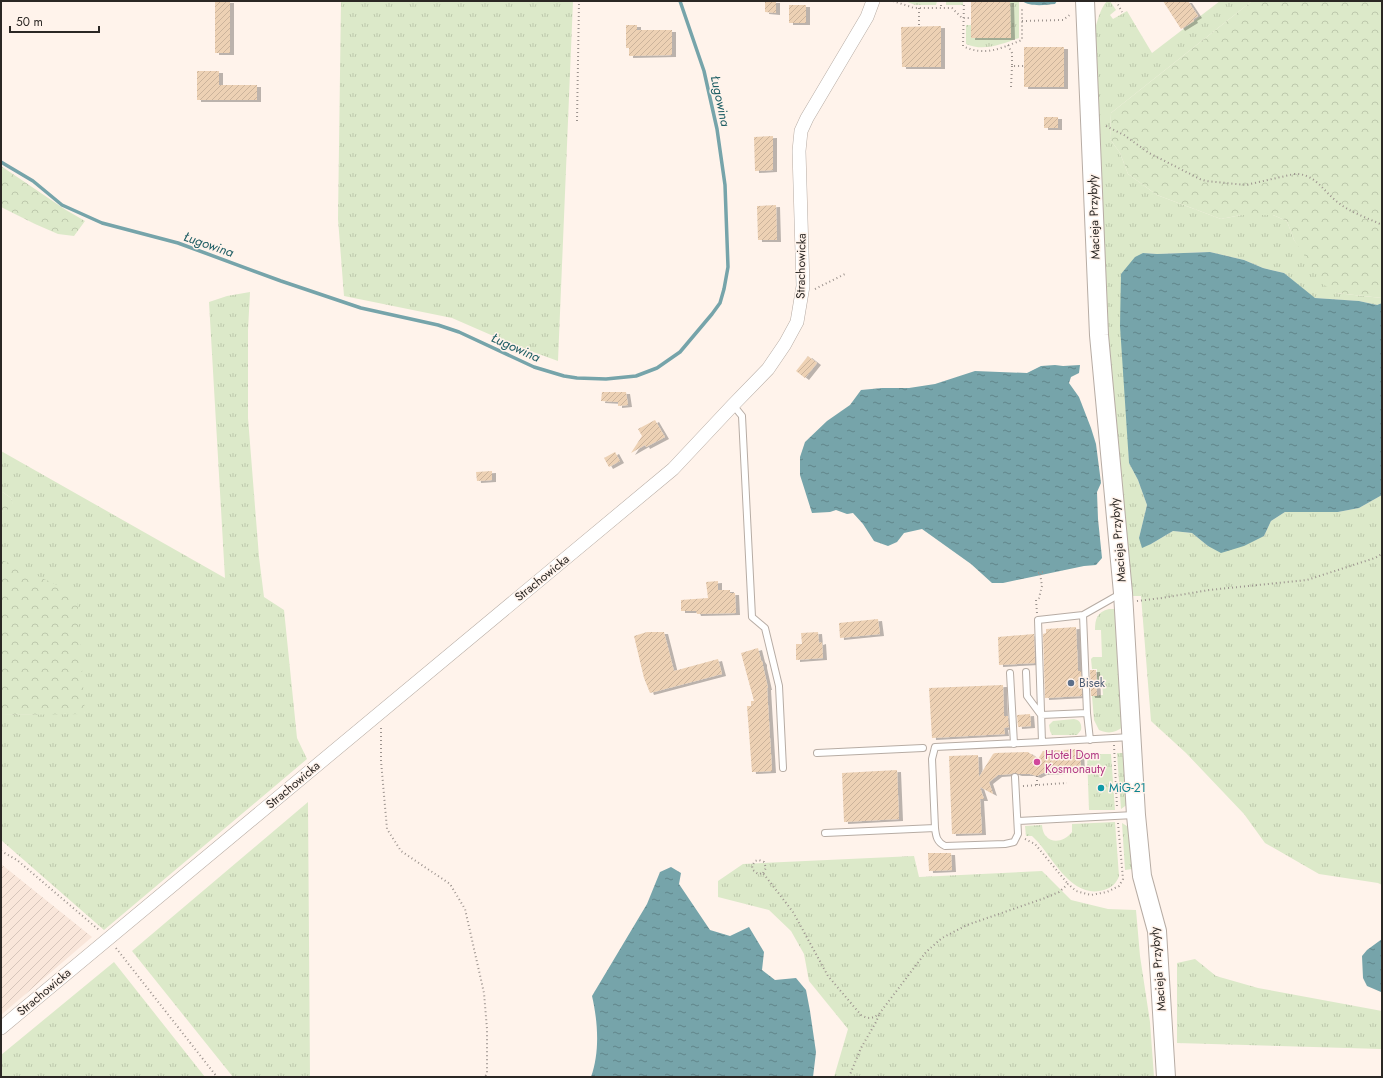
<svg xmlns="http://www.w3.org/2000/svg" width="1383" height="1078" font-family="Jost,sans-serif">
<defs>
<pattern id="industrial-furrows" width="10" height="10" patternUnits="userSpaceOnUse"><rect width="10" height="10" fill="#f9e6da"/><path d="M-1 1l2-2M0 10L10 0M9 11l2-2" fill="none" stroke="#d6c5bb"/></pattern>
<pattern id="grass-tufts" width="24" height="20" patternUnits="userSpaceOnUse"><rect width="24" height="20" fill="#dce9c9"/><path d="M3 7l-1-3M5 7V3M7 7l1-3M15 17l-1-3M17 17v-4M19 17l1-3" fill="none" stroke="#bdc8ac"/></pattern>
<pattern id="forest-crowns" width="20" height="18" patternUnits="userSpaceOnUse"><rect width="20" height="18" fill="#dce9c9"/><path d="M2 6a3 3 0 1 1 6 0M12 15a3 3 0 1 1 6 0" fill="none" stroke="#bdc8ac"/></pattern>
<pattern id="water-ripples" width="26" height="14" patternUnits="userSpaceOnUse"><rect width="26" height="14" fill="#76a4aa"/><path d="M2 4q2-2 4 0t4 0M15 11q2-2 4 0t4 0" fill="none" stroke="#61868a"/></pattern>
<pattern id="building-hatch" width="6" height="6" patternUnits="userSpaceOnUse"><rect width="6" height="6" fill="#edd1b4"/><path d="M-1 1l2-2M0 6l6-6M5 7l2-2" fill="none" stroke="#cbb39b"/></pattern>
<filter id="shadow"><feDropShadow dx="4" dy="2" stdDeviation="0" flood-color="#0004"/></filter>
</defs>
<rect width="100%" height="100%" fill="#fff3eb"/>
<!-- industrial -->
<path fill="url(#industrial-furrows)" d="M1 864 92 937 1 1015Z"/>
<!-- grass -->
<path fill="url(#grass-tufts)" d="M341 1H573L558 361 514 345 452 318 344 296 338 219Z
M905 1H937L936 5H915Z
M946 1H963V5H946Z
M1010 1 1019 2V38C1002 44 984 52 966 44V25H971V38H1010Z
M1107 1H1110L1116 10 1110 15 1113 19 1127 11 1152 53 1220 1H1252L1111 113 1110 139 1120 153 1128 174 1157 195 1221 219 1241 215H1273L1287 221 1294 240 1336 293 1382 298V303L1377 305 1359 301 1314 298 1284 273 1263 268 1244 260 1210 252 1157 254 1143 253 1121 274 1129 463 1138 480 1147 505 1139 538 1151 544 1173 531 1192 533 1208 546 1264 536 1271 521 1285 512H1338L1359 508 1382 495V885L1378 883 1319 874 1265 843 1244 814 1186 753 1151 721 1141 596H1128L1116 421 1107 340 1093 33C1098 22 1099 10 1107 1Z
M250 292 248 330V418L259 557 264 597 284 610 297 738 307 759 104 930 1 840V715L85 713 2 560 1 512 13 506 11 498 1 491V451L225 578 209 302 227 296Z
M1109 609H1114L1116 610 1123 727C1115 733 1108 734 1099 730L1094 720 1092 696 1103 695 1102 681H1097V669H1092L1091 659 1093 657H1102L1101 630H1095C1095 619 1097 612 1109 609Z
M1074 719C1080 720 1082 724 1081 730L1077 735H1052L1050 731 1049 725 1053 721Z
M1117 753H1125L1128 804 1121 809Z
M1087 754H1111L1115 810H1089Z
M308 802 310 1077H233L132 951Z
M1115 822 1119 876C1117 883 1111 888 1104 890 1073 899 1055 862 1038 842L1032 836H1026L1025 826 1042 825C1043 844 1062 845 1072 832V824Z
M1122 823 1130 828 1132 869 1125 870Z
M914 856 919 877 1042 871 1071 900 1108 909 1136 910 1140 956 1150 1022 1154 1077H834L848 1029 809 981 804 954 791 931 769 910 718 897V881L743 864Z
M1195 959 1216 976 1258 988 1382 1011V1049L1177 1043V963Z
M114 962 205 1077H1V1055Z"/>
<!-- forest -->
<path fill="url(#forest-crowns)" d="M1252 1H1382V298L1336 293 1323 284 1294 240 1287 221 1273 215H1241L1221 219 1157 195 1128 174 1120 153 1110 139 1111 113Z
M1 166 66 210 85 221 74 236 58 234 35 224 1 207Z
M1 491 11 498 14 507 1 512Z
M1 558 2 560 77 594 85 714 1 715Z"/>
<!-- water -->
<path fill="url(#water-ripples)" d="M1022 1H1057L1055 4C1045 5 1030 7 1022 1Z
M1210 252 1244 260 1263 268 1284 273 1315 298 1359 301 1377 305 1382 303V495L1359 508 1338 512H1285L1271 521 1264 536 1244 546 1221 553 1208 546 1192 533 1173 531 1151 544 1142 548 1139 538 1147 505 1138 480 1129 463 1120 326 1121 274 1135 257 1143 253 1157 254Z
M1055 365 1063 366 1080 365 1079 373 1071 377 1069 383 1079 397 1091 428 1096 444 1101 483 1097 492 1098 519 1102 558 1096 565 1084 566 1003 583H992L971 564 922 529 904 533 897 542 888 546 874 541 863 524 853 513 847 514 836 510 830 512 812 513 800 475V457L805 442 827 421 850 405 861 390 882 388H909L935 384 975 371 1027 373 1041 366Z
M671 867 681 873 679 884 710 930 730 936 749 927 764 952 762 970 775 980 796 978 806 990 810 1011 816 1052 813 1077H591C600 1052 598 1022 592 996L647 904 660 872Z
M1382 939V992H1381L1367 986 1363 978 1362 956 1367 950Z"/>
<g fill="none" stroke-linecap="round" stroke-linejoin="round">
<!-- stream -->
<path stroke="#76a4aa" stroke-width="3.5" d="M1 162 33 181 62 205 102 223 178 243 281 281 361 308 438 325 459 332 534 367 564 376 577 378 606 379 636 376 657 368 680 352 712 314 720 303 724 289 728 267 725 185 717 129 704 71 680 1"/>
</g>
<!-- building -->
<path fill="url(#building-hatch)" filter="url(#shadow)" d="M215 1H230V53H215Z
M765 1H776V13L765 12Z
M971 1H1010L1011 38H971Z
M1163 1H1188L1198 16 1193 19 1194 21 1181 29Z
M789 5H806V23H789Z
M626 25H637V30H672V55L629 56V48H626Z
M941 26V67H902L901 27Z
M1024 47H1064V87H1024Z
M197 71H219V85H257V100H197Z
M1044 117H1058V128H1044Z
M773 136V170L755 171 754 137Z
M776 205 777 240H758L757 206Z
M808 356 817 363 805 378 796 371Z
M602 392H626L628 405 618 406V402L601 401Z
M655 420 665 437 646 447 645 445 631 453 642 436 638 429Z
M615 452 620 461 609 467 604 458Z
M492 471V480L477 481 476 472Z
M718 581V590H730V593H735L736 613 697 614 696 611H681V600L708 598 706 582Z
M878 619 880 634 840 638 839 623Z
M1076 627 1078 671H1081L1082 696 1045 698 1043 634 1046 633V629Z
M647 632H664L674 671 718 659 722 674 650 693 644 678 634 636Z
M818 632 819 643 822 642 823 658 796 660V644H802L801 633Z
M1034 634 1035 663 999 665 998 637Z
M758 648 761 660 763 663V666L768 688H767L772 771 752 772 747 706H751V701H754L741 653Z
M1090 670H1096L1097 696H1091Z
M1003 685 1004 716H1008L1009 727 1004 728 1005 734 932 738 929 688Z
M1030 714 1031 726 1018 727 1017 715Z
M1080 749 1081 771 1043 773 1037 776 1030 774H1018L1015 773 1011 774 998 775 989 782 993 794 980 787 984 799H980L982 833 952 834 949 756 978 755 979 777 993 754 995 753 1028 752 1038 759 1043 751Z
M897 770 899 819 844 822 842 773Z
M928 853H951L952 870 929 871Z"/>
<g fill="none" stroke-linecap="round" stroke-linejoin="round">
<!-- lane casing -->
<g stroke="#b7aca4" stroke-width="8">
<path id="lane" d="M733 405 742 416 752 617 765 628 779 686 783 768
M1120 594 1083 615 1038 620 1042 742 1131 737
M1083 615 1087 713 1090 740
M1026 672 1027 696 1041 715 1087 713
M1010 673 1014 744
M817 753 923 748
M1018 821 1134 815
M935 828C936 837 937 842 945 846L1005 844 1014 842 1018 834 1015 777
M825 833 935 828 932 759 935 747 1042 742"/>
</g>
<!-- street casing -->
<g stroke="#b7aca4" stroke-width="14">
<path id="street" d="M1 1028 673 469 733 405 768 369 785 344 797 322 803 286 799 151 801 131 807 118 867 17 873 1"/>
</g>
<!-- secondary casing -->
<g stroke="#b7aca4" stroke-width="20">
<path id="secondary" d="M1085 1 1099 335 1123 593 1136 815 1142 876 1157 931 1166 1077"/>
</g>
<!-- path -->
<path stroke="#9c938e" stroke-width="2" stroke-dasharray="1 3" stroke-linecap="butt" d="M893 1 914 8H952L962 18H971
M941 1V8
M964 1 963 46C985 57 1001 48 1022 40V8
M1116 1 1122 12
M919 8V27
M1022 21 1063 20 1071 14
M1008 45 1012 53V66H1024
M1011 87 1012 66
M577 121 579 1
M1106 126 1124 135 1149 153 1200 179 1206 181 1246 185 1294 174C1316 173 1324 193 1340 204 1352 213 1368 218 1382 225
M815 289 847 273
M1038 573 1043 572
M1137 601 1162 598 1209 590 1307 580 1375 558 1382 554
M1037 613 1036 600 1039 598 1042 586 1040 573
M381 728V761L387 829 401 851 450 884 465 909 484 993 487 1029V1073L485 1077
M1114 745 1117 807
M1037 776V785
M1023 786 1067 783
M1025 839 1035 844 1068 884
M1 851 17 860 99 930
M763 873 766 868 764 862 759 860 755 861 752 866 753 870 758 874 763 873 793 912 828 976 861 1015C868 1019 872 1019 879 1014L926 952 942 938 967 925 1045 898 1059 892 1068 884 1076 891 1091 895 1107 892 1119 886 1123 879 1118 823
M116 948 217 1077
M849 1077 861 1048 876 1022 879 1015"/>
<!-- lane -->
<use href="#lane" stroke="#fff" stroke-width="6"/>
<!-- street -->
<use href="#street" stroke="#fff" stroke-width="13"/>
<!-- secondary -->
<use href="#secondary" stroke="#fff" stroke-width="18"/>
</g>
<!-- markers -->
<circle fill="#5c6f8a" stroke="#fff3eb" stroke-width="1.5" cx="1071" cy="683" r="4"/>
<circle fill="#d1479c" stroke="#fff3eb" stroke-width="1.5" cx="1037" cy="762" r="4"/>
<circle fill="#0f9aa8" stroke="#fff3eb" stroke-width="1.5" cx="1101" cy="788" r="4"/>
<g text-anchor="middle" stroke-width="3" stroke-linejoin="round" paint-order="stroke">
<!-- street labels -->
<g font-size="12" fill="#2b2724" stroke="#fff3eb">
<text transform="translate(1094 217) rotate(-92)" y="4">Macieja Przybyły</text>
<text transform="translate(801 266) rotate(-89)" y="4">Strachowicka</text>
<text transform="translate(1118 540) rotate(-95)" y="4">Macieja Przybyły</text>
<text transform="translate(542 578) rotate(-39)" y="4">Strachowicka</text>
<text transform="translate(293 785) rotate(-40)" y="4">Strachowicka</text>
<text transform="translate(1158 969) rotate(-95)" y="4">Macieja Przybyły</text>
<text transform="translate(44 992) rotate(-40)" y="4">Strachowicka</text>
</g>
<!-- service labels -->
<g font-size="12" fill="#4e5e75" stroke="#fff3eb" text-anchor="start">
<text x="1079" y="687">Bisek</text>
</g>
<!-- hotel labels -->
<g font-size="12" fill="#b23c85" stroke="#fff3eb" text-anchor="start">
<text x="1045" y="759">Hotel Dom<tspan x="1045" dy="14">Kosmonauty</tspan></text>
</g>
<!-- culture labels -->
<g font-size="12" fill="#0d838f" stroke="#fff3eb" text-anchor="start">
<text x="1109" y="792">MiG-21</text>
</g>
<!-- water labels -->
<g font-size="13" font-style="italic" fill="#1c5c63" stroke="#fff3eb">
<text transform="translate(721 101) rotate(78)" y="5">Ługowina</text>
<text transform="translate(209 244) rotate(19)" y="5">Ługowina</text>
<text transform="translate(516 347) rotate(24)" y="5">Ługowina</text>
</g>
</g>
<!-- border -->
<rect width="1383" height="1078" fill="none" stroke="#2b2724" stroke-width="4"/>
<!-- scale -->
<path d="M10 26v6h89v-6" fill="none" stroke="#2b2724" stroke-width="2"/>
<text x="16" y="26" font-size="12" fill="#2b2724" stroke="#fff3eb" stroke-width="3" paint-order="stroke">50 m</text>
</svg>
